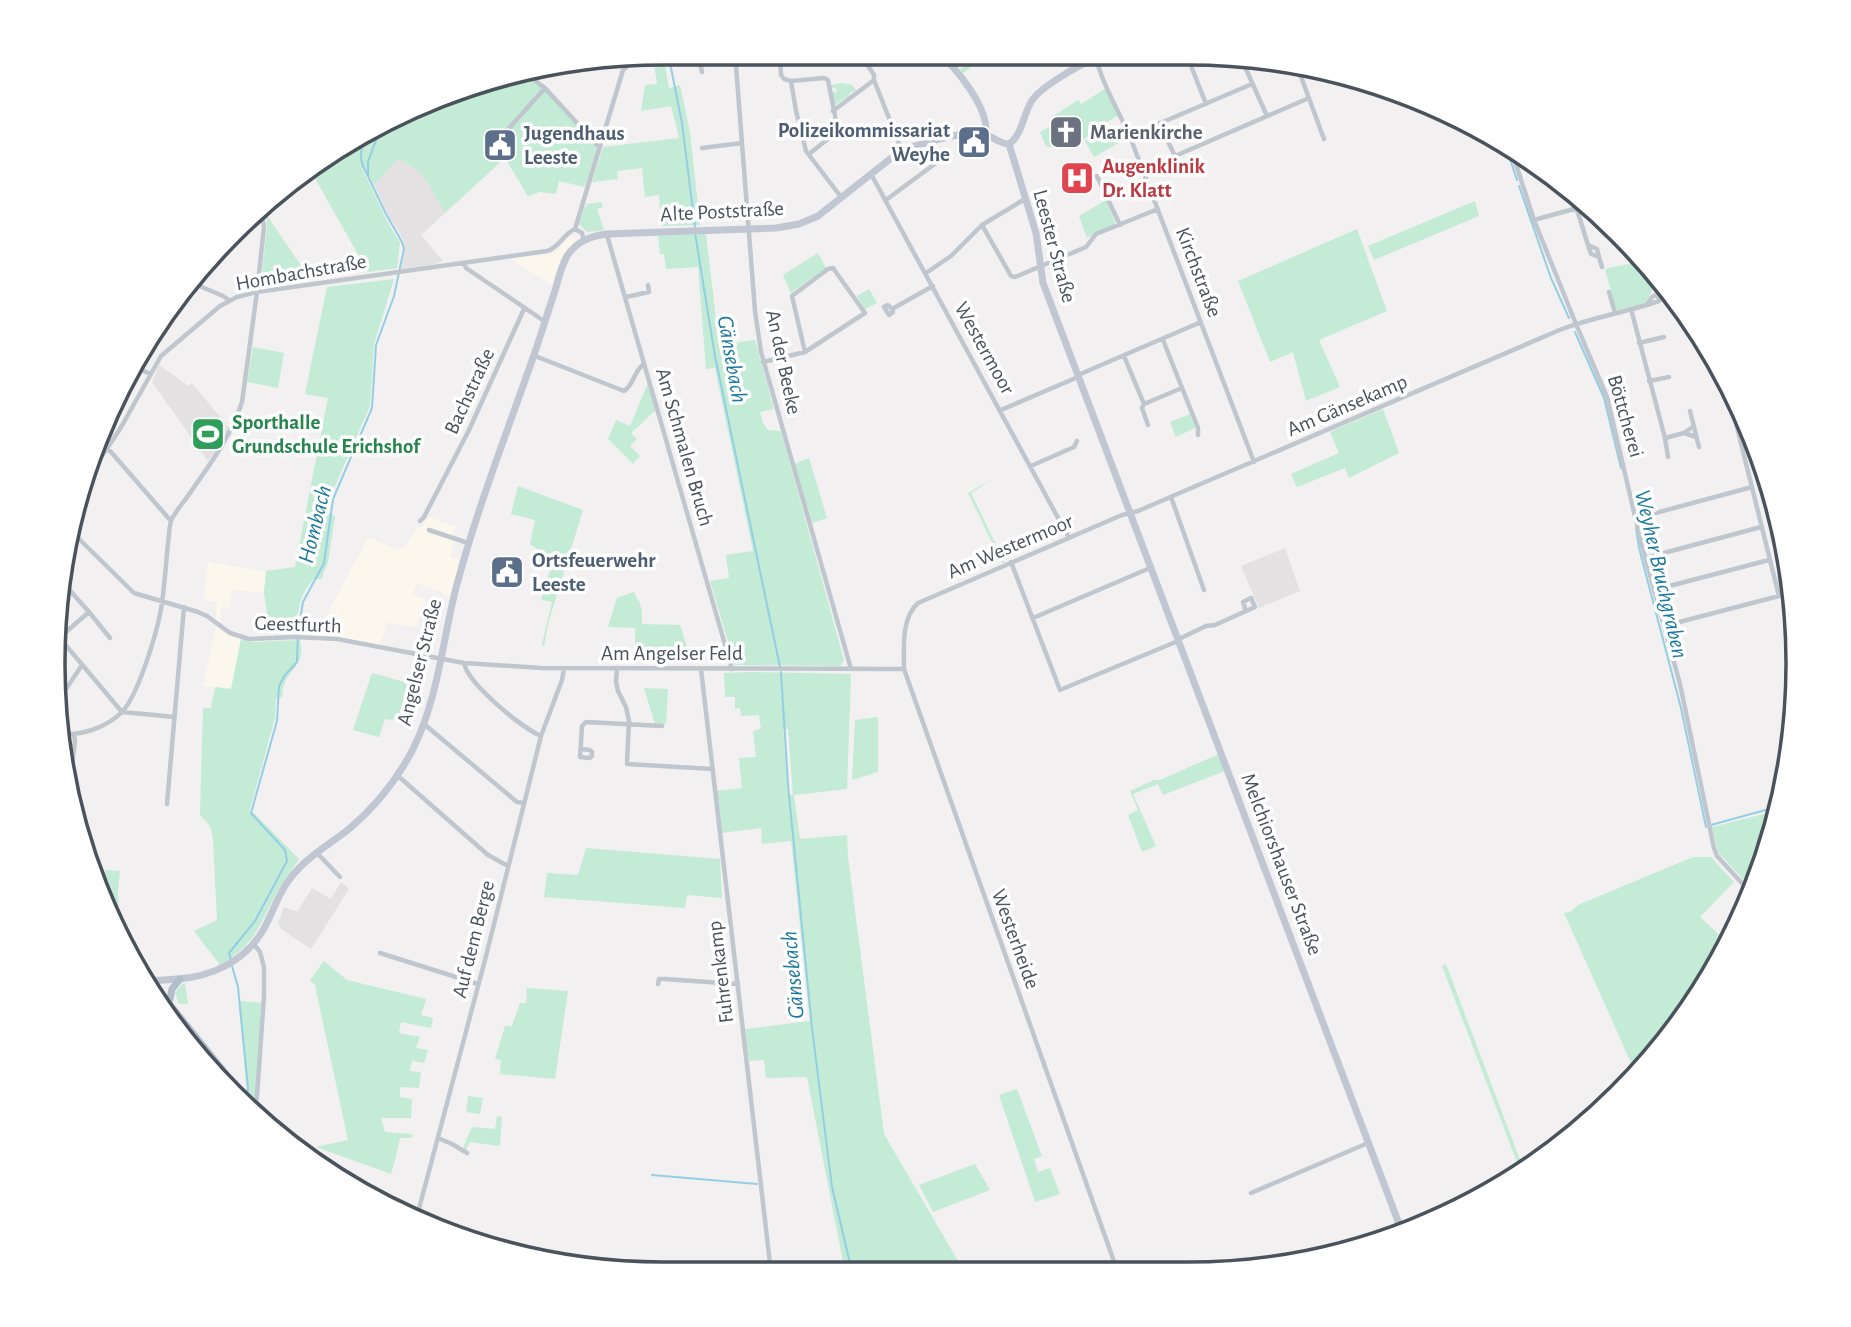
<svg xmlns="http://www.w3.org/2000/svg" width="1851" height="1327" font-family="'Alegreya Sans',sans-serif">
<rect width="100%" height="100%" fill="#f2f0f0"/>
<!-- commercial -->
<path fill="#fbf7ec" d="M570 236 574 237 576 240 561 259 552 285 510 259 555 253Z
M428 516 456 527 452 537 455 539 450 557 461 560 450 596 417 583 412 594 426 600 416 627 388 622 380 643V649L355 644 316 641 317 634 368 537 396 549 405 547 417 527 422 528Z
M208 562 266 571 264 593 232 590 230 608 221 607 220 623 216 620 217 602 204 600Z
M216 627 224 633 241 639 231 690 203 686Z
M185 1035 228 1088 204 1066Z"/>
<!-- education -->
<path fill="#e3e1e1" d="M398 158 420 171 427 179 445 213 421 235 443 261 432 265 401 269 405 250 404 241 388 215 374 185Z
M159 365 189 386 192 383 230 429 208 461 152 382Z
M1285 548 1300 591 1259 608 1241 566Z
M341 882 349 889 311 949 281 929 278 923 284 907 297 912 312 888 331 899Z"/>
<!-- green -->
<path fill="#c3ebd5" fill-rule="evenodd" d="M995 53H1006L1002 58 977 63 963 73 960 69C969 64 978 56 988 54L989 56Z
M663 54 669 88 680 85 690 132 700 225 661 226 659 195 645 197 642 168 617 171 618 179 592 182 603 147 679 138 671 106 641 111 645 85 657 84 653 58Z
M525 71 549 93 595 145 597 151 585 187 559 181 556 194 540 192 528 196 505 158 445 213C428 186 430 173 398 159L374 185 363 166 362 168 388 223 400 243 397 268 368 272 309 168 323 156 333 155 330 153 505 73Z
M842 83 852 85 856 90 851 93 850 92 849 96 835 105 832 92H836L837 94 836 87 832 88 831 85Z
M1105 89 1113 100 1118 116C1102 122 1080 148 1064 149 1058 149 1052 147 1046 146L1040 132 1059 122 1055 115 1078 100 1081 104Z
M1103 126 1110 138 1126 131 1129 137 1094 157 1085 141Z
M1106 200 1116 224 1087 238 1079 216Z
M1475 201 1479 216 1374 260 1368 246Z
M601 202 603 207 597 209 604 230 587 232 579 224 584 207H586L587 204Z
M266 214 310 279 263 284 261 281 267 227Z
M1357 229 1387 311 1319 340 1340 387 1306 401 1293 352 1270 362 1238 281Z
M706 234 719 345 755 340 774 409 760 412 763 423 768 430 781 431 844 660 840 666 735 665 710 581 729 578 726 555 753 551 715 368 706 369 698 267 666 269 664 254H660L658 236Z
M818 253 826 268 791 293 783 275Z
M1646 260 1653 289 1645 304 1616 310 1605 269Z
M394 279 374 344 370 406 331 495 329 514 335 516 328 562 321 579H313C310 584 305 590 303 595 298 606 298 619 293 631L270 632 264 593 266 571 295 567 328 398 305 394 327 287Z
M869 289 877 303 865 309 857 296Z
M253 347 284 353 278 388 247 382Z
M648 383 656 410 631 433 637 439 630 446 640 456 633 464 608 439 616 420 630 426Z
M1383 409 1399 453 1349 478 1345 468 1297 487 1291 474 1339 453 1330 432Z
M1190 414 1195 428 1176 437 1170 422Z
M809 458 827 518 812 523 794 464Z
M995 478 971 493 1005 563H1002L968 493Z
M518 486 583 510 548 624 544 647 542 644 552 602 541 600 553 560 530 544 535 520 511 514Z
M1791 573 1793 584 1795 652 1777 576Z
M634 592 637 599 639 601 642 611V624L680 625 687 647H635V628L608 627 617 598Z
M241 639 253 642 300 640C301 646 302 653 300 658 293 675 283 675 282 697L276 698 275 718 249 813 253 812 299 859C293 868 286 877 280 887 259 923 259 942 220 965L194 931 217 920 213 839 210 826 200 815 203 708H211L215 687 231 689Z
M753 672 851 674 847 789 794 795 800 839 847 835 848 857 884 1134 964 1271 845 1272 807 1077 766 1078 764 1060 749 1061 745 1029 810 1021 791 841 762 844 761 828 722 833 716 791 742 788 739 758 756 757 753 731 761 729 759 715 741 716 740 708 735 709V697H725L724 673ZM783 729H788L793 795H788Z
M372 673 408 683 399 715 395 714 393 720 385 719 379 737 353 730Z
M644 688 668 689 666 724H655Z
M878 717V772L852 780 855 720Z
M1219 754 1225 771 1163 795 1158 784 1133 794 1156 846 1142 852 1128 815 1138 810 1130 791 1154 780H1160Z
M1780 810 1778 822 1753 888H1751L1718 852 1712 827Z
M586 848 720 859 722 898 687 895 685 908 544 897 547 873 578 875Z
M1693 857H1711L1734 882 1700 917 1729 944 1672 1036 1636 1074 1564 913 1570 912 1578 905Z
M105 870 120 871 118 891 119 929 99 898 96 884 104 886Z
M324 961 347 980 426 999 421 1015 433 1018 431 1028 401 1022 399 1033 420 1037 416 1048 428 1050 424 1063 412 1061 410 1071 421 1072 419 1088 400 1087V1097L412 1099 411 1118H381L385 1132 412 1134V1138H400C397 1151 395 1162 391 1174L316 1147 348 1140 315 985 310 980Z
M1446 964 1523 1168 1520 1170 1442 966Z
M183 983H185L188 1004H179L175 993Z
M527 988 568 991 555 1079 500 1074 501 1060 495 1059 505 1026H512L520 1003H526Z
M239 1001 261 1003 256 1095 255 1100 253 1101 247 1094Z
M1017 1089 1042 1156 1034 1159 1038 1172 1050 1168 1060 1194 1035 1202 999 1095Z
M468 1096 483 1098 480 1114 466 1112Z
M497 1116 502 1117 500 1146 470 1142 466 1150 463 1148 472 1127 495 1129Z
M975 1164 990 1190 933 1212 919 1185Z"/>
<!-- water -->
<path fill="#94cee4" d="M314 517H316C330 528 325 545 306 540L305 534 310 528 311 520Z"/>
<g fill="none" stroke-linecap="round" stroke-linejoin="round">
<!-- stream -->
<path stroke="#94cee4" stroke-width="2" d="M668 53 682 123 695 227
M1505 144 1517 180
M368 175V162L379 132
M1519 186 1551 278 1569 318
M695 233 715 356 780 667
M1575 332 1604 398 1621 468
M1636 528 1639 548 1681 708 1706 827
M781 672 788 785 812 1028 832 1187 852 1272
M1711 825 1780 806
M231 960 229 953 255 921 287 861 285 850 251 813 277 721 279 686 285 675 297 662 298 632 303 602 324 563 333 499 372 408 376 345 394 296 404 249 402 242 386 214 363 166 361 159 362 138
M232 966 238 987 248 1088 247 1095
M652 1175 757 1184"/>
<!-- street -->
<path stroke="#c0c6cd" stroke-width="4.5" d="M698 53 702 72
M735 53 755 311 761 352 851 669
M780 53 781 75 784 79 791 81 824 78 828 80 838 131 809 154
M860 53 874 75V80L902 151
M1095 53C1101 84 1120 112 1132 142L1254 462
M1186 53 1206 104
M1241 58 1267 116
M1296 63 1324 139
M522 71 545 88
M791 81 796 111 806 151 841 197
M833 111 874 80
M1159 123 1175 156 1309 98
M502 136 545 88 599 147
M1130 136 1252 84
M702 148 742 143
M1511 149 1534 220 1576 324 1607 397 1642 546 1680 684 1714 848 1717 856 1751 893
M871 174 1069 538
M1097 176 1120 225
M886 200 936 163
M1574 200 1588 245
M1534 220 1581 207
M982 225 1011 276 1015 277 1086 247 1096 234 1158 209
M575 229 623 70 633 61 659 53
M607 235 732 669
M1588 245 1597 249 1599 257 1591 254Z
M1599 257 1602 267
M464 263 466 268 544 321
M926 273 951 256 982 225 1025 199
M1654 279 1658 294
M190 282 223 296 229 300
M1609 292 1615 313
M626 297 649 292 648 285
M892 309 893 312 889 315 884 307 888 305 892 309 933 286
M1631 309 1665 438 1684 433
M1163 340 1198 428V435
M1639 343 1664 337
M535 356 624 391C634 385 634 370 644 364
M1124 356 1144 404 1182 388
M763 362 805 352 865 313 833 268 828 269 792 296 805 352
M134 366 150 374
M1078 375 1201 322
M1649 381 1669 377
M1144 404 1142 408 1148 425
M1001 410 1078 377
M1690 411 1699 447
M1694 426 1684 433 1696 437
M1665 438 1668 457
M100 443 111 452 171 521
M1031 466 1074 447 1077 441
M92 471 120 429 161 356 220 306 237 297 257 292 547 251C560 247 563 234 575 229L582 233 584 240
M1171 497 1204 590
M1637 518 1752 487
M420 521 424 517 469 430 524 309
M429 530 468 543
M73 533 134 593 198 612 207 616 230 633 249 639 295 637 337 639 464 663 541 668 904 669
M1645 558 1761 527
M1011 562 1060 690 1178 641
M66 586 89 612
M1654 590 1769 560
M1033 618 1150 568
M1664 626 1779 596 1724 375
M58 636 122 712 175 717
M59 638 89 612 110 638
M1178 638H1181L1206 626 1215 625 1255 607 1251 598 1243 602 1246 611
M464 663C468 684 522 728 541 736
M617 668 616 682 618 691 626 707 629 721 627 764 713 769
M701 669 771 1272
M58 701 82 665
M424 724 517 802 524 803
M58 733C79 737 106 728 122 712 139 694 159 627 162 602 165 582 166 562 168 543 169 536 169 528 171 521 175 511 186 500 192 490 211 463 232 434 242 402L257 292 264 227 261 210
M74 735 75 741 70 783 83 828 82 833
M581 749 590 750 592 752V756L590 758 580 757 582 726 586 722 662 726
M397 775 488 855 508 866
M167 804 184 607
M317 853 340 877
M253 943 260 952 264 967V996L257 1096 255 1108
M380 953 478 984
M658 984 659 979H664L738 984
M438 1138 452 1144 467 1153
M1251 1193 1368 1143
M416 1220 485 960 541 736 562 680 564 668
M1117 1270 904 669C904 648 901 618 918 603L1122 515 1138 511 1175 495 1562 329C1594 317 1627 312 1659 301L1658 294 1652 297 1647 305"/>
<!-- secondary -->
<path stroke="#c0c7d2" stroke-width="7" d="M938 53C956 67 991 111 985 134
M1009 144 1036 233 1043 283 1401 1229
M1009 144C1023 134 1023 113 1033 99 1045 83 1085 63 1103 53
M151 981C160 980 168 980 177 979 211 977 243 962 262 932 273 914 278 892 292 876 307 857 330 844 349 829 375 807 396 781 412 751 438 700 442 643 456 588 477 508 508 430 535 352 542 332 548 311 555 291 558 280 561 267 567 256 577 241 591 236 607 234L776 228 799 224 818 216 895 155C911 145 965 130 983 134 993 136 999 144 1009 144"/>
<!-- primary -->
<path stroke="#b2bdcc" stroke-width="7" d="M154 985 267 1125
M169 1004 172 989 180 979"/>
</g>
<!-- icons -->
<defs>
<g id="church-square" transform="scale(1.75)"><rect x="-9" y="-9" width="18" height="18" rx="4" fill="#6b7280" stroke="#fff"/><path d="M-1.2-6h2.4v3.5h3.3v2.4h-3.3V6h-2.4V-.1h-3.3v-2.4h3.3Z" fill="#fff"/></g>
<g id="civic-square" transform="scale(1.75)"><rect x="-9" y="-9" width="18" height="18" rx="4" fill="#5c6f8a" stroke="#fff"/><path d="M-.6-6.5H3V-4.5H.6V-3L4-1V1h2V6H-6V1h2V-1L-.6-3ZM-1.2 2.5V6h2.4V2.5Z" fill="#fff"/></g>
<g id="hospital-square" transform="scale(1.75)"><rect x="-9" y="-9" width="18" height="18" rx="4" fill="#e0444e" stroke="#fff"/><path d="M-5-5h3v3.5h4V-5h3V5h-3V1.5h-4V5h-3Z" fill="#fff"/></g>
<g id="stadium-square" transform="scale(1.75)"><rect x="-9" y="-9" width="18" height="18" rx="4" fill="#2e9e5b" stroke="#fff"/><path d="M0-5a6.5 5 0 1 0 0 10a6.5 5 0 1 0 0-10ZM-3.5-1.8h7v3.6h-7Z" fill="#fff"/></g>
</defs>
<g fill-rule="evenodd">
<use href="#church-square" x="1066" y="132"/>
<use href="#civic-square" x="974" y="142"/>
<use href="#civic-square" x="500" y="145"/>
<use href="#hospital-square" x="1077" y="178"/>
<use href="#stadium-square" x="208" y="434"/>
<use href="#civic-square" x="507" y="572"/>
</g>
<g text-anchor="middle" stroke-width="7" stroke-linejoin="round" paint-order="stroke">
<!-- service labels -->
<g font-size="21" font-weight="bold" fill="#4e5e75" stroke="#fff" text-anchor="start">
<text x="950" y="137" text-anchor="end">Polizeikommissariat<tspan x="950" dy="24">Weyhe</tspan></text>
<text x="524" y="140">Jugendhaus<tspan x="524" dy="24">Leeste</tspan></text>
<text x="532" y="567">Ortsfeuerwehr<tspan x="532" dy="24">Leeste</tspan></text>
</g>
<!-- worship labels -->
<g font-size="21" font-weight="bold" fill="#5b616d" stroke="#fff" text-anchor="start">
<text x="1090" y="139">Marienkirche</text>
</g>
<!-- health labels -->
<g font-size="21" font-weight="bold" fill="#be3a42" stroke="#fff" text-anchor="start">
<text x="1102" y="173">Augenklinik<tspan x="1102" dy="24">Dr. Klatt</tspan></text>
</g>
<!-- street labels -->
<g font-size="21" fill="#4a525c" stroke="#fff">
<text transform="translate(722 211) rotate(-3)" y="7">Alte Poststraße</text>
<text transform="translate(1055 246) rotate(75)" y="7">Leester Straße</text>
<text transform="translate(301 272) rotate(-10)" y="7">Hombachstraße</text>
<text transform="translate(1199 272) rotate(69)" y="7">Kirchstraße</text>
<text transform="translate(985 348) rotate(61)" y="7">Westermoor</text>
<text transform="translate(784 362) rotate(78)" y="7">An der Beeke</text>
<text transform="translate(469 391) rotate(-65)" y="7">Bachstraße</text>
<text transform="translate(1347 405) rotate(-23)" y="7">Am Gänsekamp</text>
<text transform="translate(1626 416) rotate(74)" y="7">Böttcherei</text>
<text transform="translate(685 447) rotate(74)" y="7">Am Schmalen Bruch</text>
<text transform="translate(1010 546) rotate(-23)" y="7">Am Westermoor</text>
<text transform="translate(298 624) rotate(2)" y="7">Geestfurth</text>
<text x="672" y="660">Am Angelser Feld</text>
<text transform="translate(419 662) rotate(-76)" y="7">Angelser Straße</text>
<text transform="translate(1282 864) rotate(69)" y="7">Melchiorshauser Straße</text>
<text transform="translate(473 939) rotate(-76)" y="7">Auf dem Berge</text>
<text transform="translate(1016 939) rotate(70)" y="7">Westerheide</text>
<text transform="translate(720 972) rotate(-97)" y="7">Fuhrenkamp</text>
</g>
<!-- leisure labels -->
<g font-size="21" font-weight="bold" fill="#27864d" stroke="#fff" text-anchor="start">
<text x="232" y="429">Sporthalle<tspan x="232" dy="24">Grundschule Erichshof</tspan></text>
</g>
<!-- water labels -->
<g font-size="23" font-style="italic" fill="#1a799e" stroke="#fff">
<text transform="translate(733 359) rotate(80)" y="8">Gänsebach</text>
<text transform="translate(314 524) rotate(-76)" y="8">Hombach</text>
<text transform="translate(1662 574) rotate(77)" y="8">Weyher Bruchgraben</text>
<text transform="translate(792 975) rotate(-95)" y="8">Gänsebach</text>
</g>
</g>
<!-- crop -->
<path d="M0 0H1851V1327H0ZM663 65H1188A598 598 0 0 1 1786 663V664A598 598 0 0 1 1188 1262H663A598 598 0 0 1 65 664V663A598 598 0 0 1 663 65Z" fill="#fff" fill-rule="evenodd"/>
<path fill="none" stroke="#4a525c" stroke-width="3.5" d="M663 65H1188A598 598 0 0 1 1786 663V664A598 598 0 0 1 1188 1262H663A598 598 0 0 1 65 664V663A598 598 0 0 1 663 65Z"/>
</svg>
